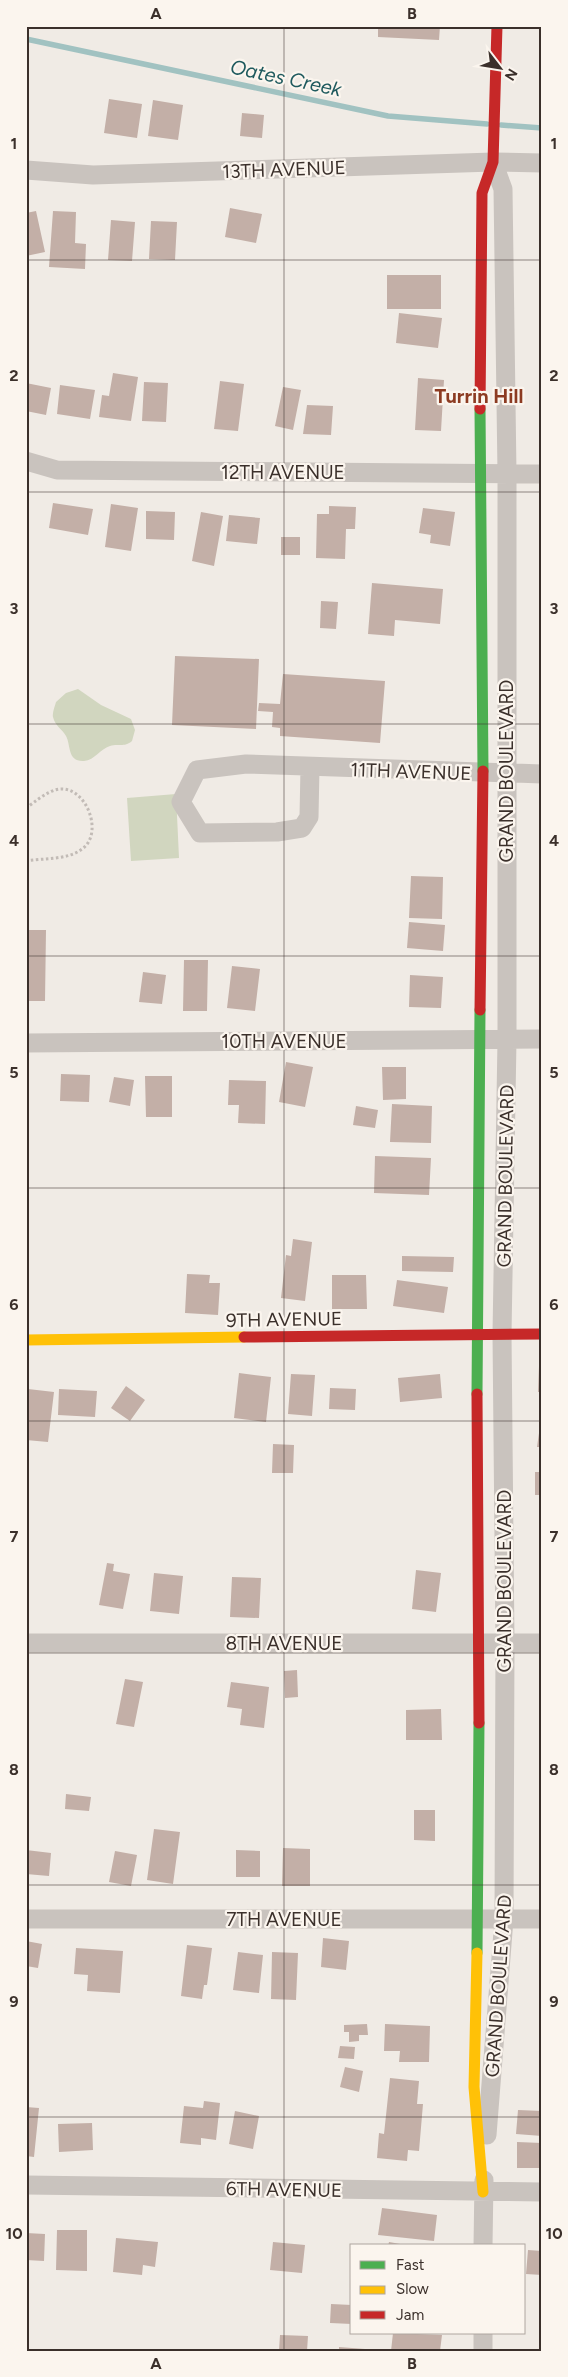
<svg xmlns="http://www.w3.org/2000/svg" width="568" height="2377" font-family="Figtree,sans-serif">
<rect width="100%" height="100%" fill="#f0ebe5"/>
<!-- green -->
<path fill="#d1d6bf" d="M78 689 101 705 131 719 135 730 132 741C124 748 118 743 110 746 100 749 95 760 84 761 67 762 71 745 66 736 62 729 55 726 53 717 52 713 55 706 56 702L66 693Z
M176 794 179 858 131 861 127 798Z"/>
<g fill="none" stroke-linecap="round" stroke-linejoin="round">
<!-- stream -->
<path stroke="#a1c2c1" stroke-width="5.5" d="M26 39 388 116 487 124
M501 125 542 128"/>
</g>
<!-- building -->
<path fill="#c3afa7" d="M378 26H440L439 40 378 37Z
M109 99 142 104 137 138 104 133Z
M153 100 183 105 178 140 148 136Z
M242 113 264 115 262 138 240 136Z
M230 208 262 214 256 243 225 237Z
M36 211 45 252 26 256V213Z
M53 211 76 212 75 243 86 244 85 269 49 267Z
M111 220 135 222 132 261 108 260Z
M151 221 177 222 175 260 149 259Z
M387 275H441V309H387Z
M399 313 442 318 438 348 396 343Z
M113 373 138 377 131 421 99 417 102 395 109 396Z
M418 378 444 380 441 431 415 430Z
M220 381 244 384 238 431 214 429Z
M144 382 168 383 166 422 142 421Z
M26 383 51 388 46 415 26 411Z
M60 385 95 390 90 419 57 414Z
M283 387 301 390 293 430 275 426Z
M307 405 333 406 331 435 303 434Z
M53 503 93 509 88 535 49 528Z
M111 504 138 508 131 551 105 547Z
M329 506 356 507 355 529H346L345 559 316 558 317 514H329Z
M423 508 455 512 450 546 430 543 431 535 419 533Z
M146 511 175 512 174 540 146 539Z
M201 512 223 516 214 566 192 561Z
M229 515 260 518 257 544 226 541Z
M281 537H300V555H281Z
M372 583 443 589 440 624 395 620 394 636 368 634Z
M321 601 338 602 336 629 320 628Z
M175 656 259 659 256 729 172 725Z
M283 674 385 681 380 743 280 736V728L272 727 273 712 258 711 259 703 280 704Z
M411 876 443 877 442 919 409 918Z
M409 922 445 925 443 951 407 948Z
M26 930H46L45 1001H26Z
M184 960H208L207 1011H183Z
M232 966 260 969 255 1011 227 1008Z
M143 972 166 975 162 1004 139 1002Z
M410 975 443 977 441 1008 409 1007Z
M286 1062 313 1067 305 1107 279 1102Z
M382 1067H406V1099L383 1100Z
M61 1074 90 1075 89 1102 60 1101Z
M145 1076H172V1117H146Z
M114 1077 134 1080 130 1106 109 1102Z
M229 1080 266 1081 265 1124 238 1123 239 1105H228Z
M392 1104 432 1106 431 1143 390 1142Z
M356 1106 378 1110 375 1128 353 1125Z
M375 1156 431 1158 429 1195 374 1193Z
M293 1239 312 1242 305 1301 281 1298 286 1255 291 1256Z
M402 1256 454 1257 453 1272 402 1271Z
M187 1274 210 1275 209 1283H220L218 1315 185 1313Z
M332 1275H366L367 1309H332Z
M397 1280 448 1287 444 1313 393 1306Z
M539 1366H542V1392H538Z
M239 1373 271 1377 266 1422 234 1418Z
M291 1374 315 1375 312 1416 288 1414Z
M440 1374 442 1398 400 1402 398 1378Z
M126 1386 145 1400 130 1421 111 1408Z
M330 1388 356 1389 355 1410 329 1409Z
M28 1389 54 1392 48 1442 26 1440Z
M59 1389 97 1391 95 1417 58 1415Z
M541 1419 542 1420V1447H537Z
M273 1444 294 1445 293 1473H272Z
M535 1472H542V1495H535Z
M107 1563 114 1564 113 1571 130 1574 123 1609 99 1605Z
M416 1570 441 1573 436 1612 412 1609Z
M154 1573 183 1576 179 1614 150 1611Z
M232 1577 261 1578 259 1618 230 1617Z
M297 1670 298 1697 285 1698 284 1671Z
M125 1679 143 1682 134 1727 116 1724Z
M231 1682 269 1687 264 1728 240 1725 242 1709 227 1707Z
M441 1709 442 1740H406V1710Z
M66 1794 91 1797 89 1811 65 1809Z
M414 1810H435V1841L414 1840Z
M154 1829 180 1832 173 1884 147 1880Z
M283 1848 310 1849V1886H282Z
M26 1850 51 1853 49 1876 26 1874Z
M236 1850 260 1851V1877H236Z
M115 1851 137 1855 131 1886 109 1882Z
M323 1938 349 1941 346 1970 321 1967Z
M26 1941 42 1944 38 1968 26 1966Z
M187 1945 212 1948 207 1985H204L202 1999 181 1996Z
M76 1948 123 1951 120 1993 87 1991 88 1975 74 1974Z
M238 1952 263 1955 259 1993 233 1990Z
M272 1952 298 1953 296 2000 271 1999Z
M367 2024 368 2035H359V2041L349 2042V2032H344V2025Z
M385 2024 430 2026 429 2062H399L400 2051H384Z
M340 2046 355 2047 354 2059 338 2058Z
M345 2067 363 2071 359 2092 340 2087Z
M390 2078 419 2081 417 2104H423L419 2151 408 2150 407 2161 377 2158 379 2133 384 2134Z
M204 2101 220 2103 216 2140 201 2138V2145L180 2143 184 2106 203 2108Z
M26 2107 39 2108 34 2157 26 2156Z
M518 2110 542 2111V2136L516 2134Z
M235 2111 259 2116 253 2149 229 2144Z
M92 2123 93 2150 59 2152 58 2124Z
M517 2142 542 2143V2168H517Z
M382 2208 437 2215 434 2241 378 2235Z
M57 2230H87V2271L56 2270Z
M26 2233 45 2234 44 2261 26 2260Z
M116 2238 158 2242 155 2267 143 2265 142 2275 113 2272Z
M273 2242 305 2245 302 2273 270 2270Z
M389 2242 406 2245V2246H388Z
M528 2250 542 2251V2275L526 2274Z
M331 2304 352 2305V2324L330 2323Z
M393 2333 442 2335 440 2351H391Z
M280 2335 308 2336 307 2351H279Z
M339 2347 365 2349V2351H339Z"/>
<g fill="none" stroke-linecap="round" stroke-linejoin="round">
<!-- path -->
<path stroke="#c2bbb6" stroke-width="3" stroke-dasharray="2.5 2.5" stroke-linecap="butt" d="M26 808C35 802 48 790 60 789 87 787 104 834 82 849 68 860 44 858 26 861"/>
<!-- street -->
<path stroke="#c9c3be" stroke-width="19" d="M26 170 93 175 493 162 542 163
M26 461 57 470 542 474
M310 767 309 817 302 828 277 832 200 833 181 802 197 770 246 764 542 774
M26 1043 542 1039
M26 1643H542
M26 1919H542
M487 2135 504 1919 505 1643 502 1334 507 1040V473L503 189 493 162
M26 2185 542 2192
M483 2246 484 2180
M483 2333V2351"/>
<!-- fast -->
<path stroke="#4caf50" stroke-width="11" d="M480 409 483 771
M477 1394 480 1010
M477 1953 479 1723"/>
<!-- slow -->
<path stroke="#ffc107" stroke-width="11" d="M26 1340 244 1337
M477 1953 474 2087 483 2192"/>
<!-- jam -->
<path stroke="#c62828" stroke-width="11" d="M480 409 482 193 493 162 497 26
M480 1010 483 771
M244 1337 542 1334
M477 1394 479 1723"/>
</g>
<!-- grid -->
<path fill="none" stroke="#3b302b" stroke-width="1" stroke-opacity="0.55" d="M284 26V2351M26 260H542M26 492H542M26 724H542M26 956H542M26 1188H542M26 1421H542M26 1653H542M26 1885H542M26 2117H542"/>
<g text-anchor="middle" stroke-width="4.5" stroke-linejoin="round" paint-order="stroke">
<!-- street labels -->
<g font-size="19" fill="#3b302b" stroke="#fbf5ee">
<text transform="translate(284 169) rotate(-2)" y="7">13TH AVENUE</text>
<text x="283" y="479">12TH AVENUE</text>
<text transform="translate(411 771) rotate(2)" y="7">11TH AVENUE</text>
<text transform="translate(506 771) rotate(-90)" y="7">GRAND BOULEVARD</text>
<text x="284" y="1048">10TH AVENUE</text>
<text transform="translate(505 1176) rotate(-89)" y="7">GRAND BOULEVARD</text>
<text transform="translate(284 1319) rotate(-1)" y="7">9TH AVENUE</text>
<text transform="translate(504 1581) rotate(-90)" y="7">GRAND BOULEVARD</text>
<text x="284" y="1650">8TH AVENUE</text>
<text x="284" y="1926">7TH AVENUE</text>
<text transform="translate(498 1986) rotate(-86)" y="7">GRAND BOULEVARD</text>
<text transform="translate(284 2189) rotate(1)" y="7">6TH AVENUE</text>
</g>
<!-- water labels -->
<g font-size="20" font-style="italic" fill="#1f5a5e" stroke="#fbf5ee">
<text transform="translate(286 78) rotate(12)" y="7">Oates Creek</text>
</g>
<!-- neighbourhood labels -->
<g font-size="20" font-weight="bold" fill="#8c3b22" stroke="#fbf5ee">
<text x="479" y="403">Turrin Hill</text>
</g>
</g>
<!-- border -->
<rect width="568" height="2377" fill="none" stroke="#fbf5ee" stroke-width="55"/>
<!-- legend -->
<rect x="350" y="2244" width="175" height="90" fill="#fbf5ee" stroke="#aea6a0"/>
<rect x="360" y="2261" width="25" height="8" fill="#4caf50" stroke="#aea6a0"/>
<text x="396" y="2270" font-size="15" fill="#3b302b">Fast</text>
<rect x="360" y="2286" width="25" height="8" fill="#ffc107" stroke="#aea6a0"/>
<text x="396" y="2294" font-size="15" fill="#3b302b">Slow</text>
<rect x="360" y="2311" width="25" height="8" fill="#c62828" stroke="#aea6a0"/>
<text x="396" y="2320" font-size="15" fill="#3b302b">Jam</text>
<!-- north arrow -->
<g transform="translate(500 68) rotate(121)" stroke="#fbf5ee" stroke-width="4" paint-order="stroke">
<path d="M0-4L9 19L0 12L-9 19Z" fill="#3b302b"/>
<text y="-8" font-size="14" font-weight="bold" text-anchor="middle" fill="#3b302b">N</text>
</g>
<rect x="28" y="28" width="512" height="2322" fill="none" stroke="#3b302b" stroke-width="2"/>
<g font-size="16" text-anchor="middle" font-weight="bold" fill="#3b302b">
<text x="156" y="19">A</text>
<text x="412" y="19">B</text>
<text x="14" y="149">1</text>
<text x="554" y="149">1</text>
<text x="14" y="381">2</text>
<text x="554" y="381">2</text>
<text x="14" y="614">3</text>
<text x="554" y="614">3</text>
<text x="14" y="846">4</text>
<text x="554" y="846">4</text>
<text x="14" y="1078">5</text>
<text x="554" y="1078">5</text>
<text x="14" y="1310">6</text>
<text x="554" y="1310">6</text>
<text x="14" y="1542">7</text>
<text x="554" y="1542">7</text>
<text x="14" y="1775">8</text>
<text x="554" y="1775">8</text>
<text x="14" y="2007">9</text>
<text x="554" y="2007">9</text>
<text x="14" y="2239">10</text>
<text x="554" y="2239">10</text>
<text x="156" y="2369">A</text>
<text x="412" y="2369">B</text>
</g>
</svg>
